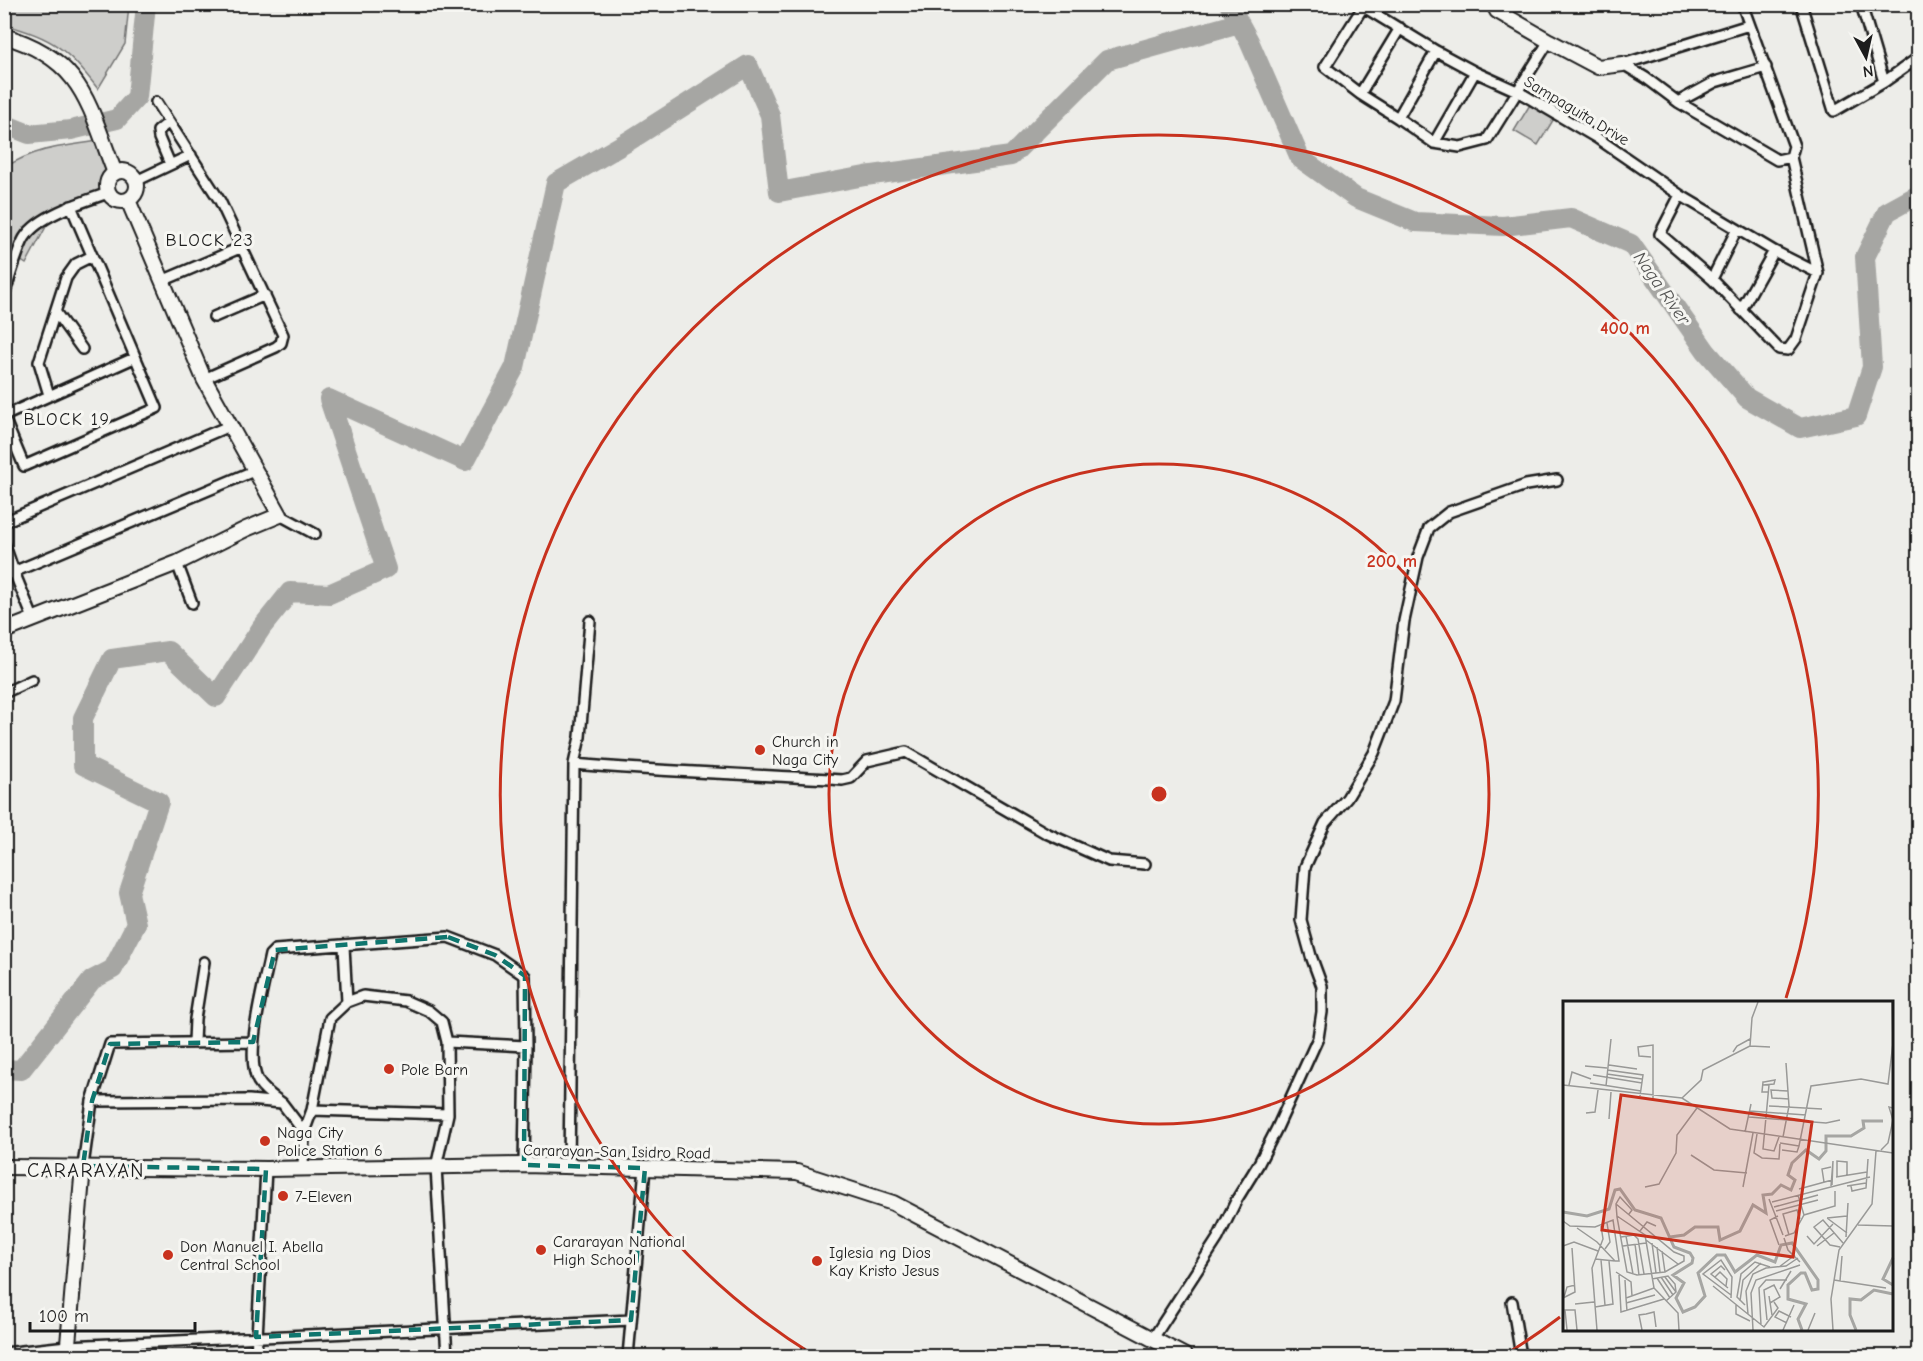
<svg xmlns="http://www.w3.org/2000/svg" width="1923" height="1361" font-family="'Comic Neue',sans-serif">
<rect width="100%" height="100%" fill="#edede9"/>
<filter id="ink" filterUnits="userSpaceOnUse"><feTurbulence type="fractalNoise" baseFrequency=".0167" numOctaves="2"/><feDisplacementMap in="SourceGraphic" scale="12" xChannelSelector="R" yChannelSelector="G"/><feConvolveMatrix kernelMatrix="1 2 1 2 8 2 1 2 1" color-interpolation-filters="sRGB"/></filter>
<g filter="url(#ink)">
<!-- green -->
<path fill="#cececb" stroke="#757574" stroke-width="1.5" d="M11 5H129L125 44 98 89C68 50 53 37 5 25V11Z
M1531 103 1555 117 1538 145 1514 131Z
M99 141 108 173 103 188 89 205 48 223 26 264 5 250 4 168C35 148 63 146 99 141Z"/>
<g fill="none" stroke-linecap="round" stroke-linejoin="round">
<!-- river -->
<path stroke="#a6a6a3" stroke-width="20" d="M1229 4 1249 41 1300 158 1356 198 1415 222 1503 226 1571 218 1631 244 1706 351 1747 398 1800 428 1856 416 1872 367 1865 257 1887 212 1918 195
M4 124 29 134 71 130 117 119 137 97 146 4
M4 1069 21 1070 92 980 113 969 136 924 129 893 159 802 83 765V718L112 659 168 651 216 697 262 627 290 592 329 594 386 569 329 399 465 461 515 367 556 183 627 142 748 65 770 115 779 192 865 176 1011 156 1107 60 1239 23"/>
<!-- street casing -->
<g stroke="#1c1c1c" stroke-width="14">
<path id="street" d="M1359 4 1436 51 1475 72 1517 91 1597 138 1680 195 1774 251 1818 273
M1801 4 1834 111 1884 82 1918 58
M1861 4 1884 82
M1363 7 1325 67 1360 94 1400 28
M1623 64 1646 78 1678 102 1777 160 1791 157
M1623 64 1749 25
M1360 94 1398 118 1436 51
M156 102 220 201 283 335 281 343 276 347 204 379
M1678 102 1715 82 1766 67
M1398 118 1434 143 1460 147 1487 140 1549 41
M169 122 158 131 159 138 170 164
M1434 143 1475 72
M136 181 191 155
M1680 195 1660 234 1712 279 1779 349 1788 350 1796 339 1818 273 1791 157 1794 146 1742 4
M1712 279 1737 229
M162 281 242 247
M4 295C9 281 18 247 25 237 39 215 85 201 108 193
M1741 310 1774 251
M56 313 82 349
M214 317 265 295
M49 395 39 362 66 278 76 264 92 256
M4 416 134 358
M4 418 24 466 157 408 71 206
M280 515 315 534
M4 522 229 426
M4 543 14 572 33 618
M177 563 192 603
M4 576 256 470
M4 693 32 680
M574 764C663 772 752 774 842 780L851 778 867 761 906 752 1046 833 1109 861 1145 864
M344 946 347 1002
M194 1042 195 1019 204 962
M447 1042 526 1046
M92 1101 249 1100 282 1103 304 1132
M282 1103C273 1097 263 1090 258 1081 244 1056 264 984 270 955L275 950 448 937 495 955 525 976 526 1046 524 1165
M312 1110 448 1114
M569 1165 574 764 580 737 590 621
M83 1166 92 1101 110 1044 253 1042
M303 1168 304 1132 312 1110 330 1018 347 1002 363 996 406 1001 429 1011 442 1022 447 1042 448 1114 436 1167 447 1356
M1512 1302 1521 1356
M1152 1340 1218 1238 1237 1199 1258 1165 1277 1128 1318 1038 1322 1012V986L1311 956 1301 920 1305 867 1325 823 1347 798 1374 753 1394 701 1404 621 1418 557 1429 528 1449 512 1526 485 1557 480
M4 1353 67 1346 631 1320
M256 1356 266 1169
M628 1356 645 1168"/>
</g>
<!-- secondary casing -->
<g stroke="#1c1c1c" stroke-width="18">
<path id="secondary" d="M1494 4 1497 11 1549 41 1598 67 1623 64
M4 36C83 59 88 104 115 173
M107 186a15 15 0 1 1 30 0a15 15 0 1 1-30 0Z
M4 631 177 563 246 529 280 515 204 379 128 200
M4 1167 266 1169 524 1165 797 1172 893 1203 1185 1356
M67 1356 83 1166"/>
</g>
<!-- street -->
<use href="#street" stroke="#f6f6f2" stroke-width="9"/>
<!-- secondary -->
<use href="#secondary" stroke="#f6f6f2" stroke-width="14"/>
</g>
</g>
<!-- marked area -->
<path fill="none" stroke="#0f766e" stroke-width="4.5" stroke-dasharray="12 8" stroke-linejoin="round" d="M448 937 495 955 525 976 524 1165 645 1168 631 1320 256 1337 266 1169 83 1166 92 1101 110 1044 253 1042 275 950Z"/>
<!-- distance rings -->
<g fill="none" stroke="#c8321e" stroke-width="3">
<circle cx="1159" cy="794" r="330"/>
<path d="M1560 1317A659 659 0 0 1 1503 1356M815 1356A659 659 0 1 1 1786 998"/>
</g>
<!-- markers -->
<g fill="#c8321e" stroke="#f6f6f2" stroke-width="2">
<circle cx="760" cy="750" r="6"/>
<circle cx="389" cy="1069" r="6"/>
<circle cx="265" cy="1141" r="6"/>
<circle cx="283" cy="1196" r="6"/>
<circle cx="541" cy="1250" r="6"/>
<circle cx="168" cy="1255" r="6"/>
<circle cx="817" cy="1261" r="6"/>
</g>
<g text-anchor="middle" stroke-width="6" stroke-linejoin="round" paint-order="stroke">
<!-- street labels -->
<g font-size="16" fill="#1c1c1c" stroke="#f6f6f2">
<text transform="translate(1577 110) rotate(31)" y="6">Sampaguita Drive</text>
<text transform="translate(617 1151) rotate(1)" y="6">Cararayan-San Isidro Road</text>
</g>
<!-- poi labels -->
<g font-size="16" fill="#1c1c1c" stroke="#f6f6f2" text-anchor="start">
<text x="772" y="747">Church in<tspan x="772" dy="18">Naga City</tspan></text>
<text x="401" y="1075">Pole Barn</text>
<text x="277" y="1138">Naga City<tspan x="277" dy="18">Police Station 6</tspan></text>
<text x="295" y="1202">7-Eleven</text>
<text x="553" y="1247">Cararayan National<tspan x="553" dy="18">High School</tspan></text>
<text x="180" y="1252">Don Manuel I. Abella<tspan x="180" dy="18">Central School</tspan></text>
<text x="829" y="1258">Iglesia ng Dios<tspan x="829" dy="18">Kay Kristo Jesus</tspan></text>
</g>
<!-- neighbourhood labels -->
<g font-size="18" letter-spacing="1.5" fill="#1c1c1c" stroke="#f6f6f2">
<text x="210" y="246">BLOCK 23</text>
<text x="67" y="425">BLOCK 19</text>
</g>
<!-- water labels -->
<g font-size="18" font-style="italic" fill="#535352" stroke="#f6f6f2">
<text transform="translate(1662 288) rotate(55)" y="6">Naga River</text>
</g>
<!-- quarter labels -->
<g font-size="20" letter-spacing="1.5" fill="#1c1c1c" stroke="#f6f6f2">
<text x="86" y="1177">CARARAYAN</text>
</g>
</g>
<!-- overview -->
<g transform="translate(1563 1001)">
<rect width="330" height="330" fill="#edede9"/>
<path fill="none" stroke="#a6a6a3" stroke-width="3" d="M0 211 24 215 46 208 52 189 57 188 72 209 98 217 111 246 127 252 130 257 129 262 110 274 121 282 113 297 120 311 132 306 142 295 135 272 154 254H162L172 271 194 254 212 261 218 244 229 242 255 279V288L249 289 242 272H238L225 284V298L243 303 235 318 239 329M107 236 121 234 132 226H155L157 239 177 230 190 204 203 212 200 194 209 193 218 184 228 189 232 179 225 174 229 162 243 149 256 158 263 150V135H288L301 127 300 120H320M330 257 320 278 330 284M293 329 287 314V298L298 299 311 289 330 293"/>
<path fill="none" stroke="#999997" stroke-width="1.5" d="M187 45 207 46M170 51 174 45 187 38M88 56 76 55 75 46 90 44V97M46 64 74 68M22 65 44 67M44 69 80 74 77 95M44 73 79 78M30 74 79 82M27 82 78 90M0 84 119 97 167 128 330 152M6 84 9 71 28 78M200 84 211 83 212 79 201 81H200L199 91H206M206 84 200 148 211 150 216 136M43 85 48 38M225 90 208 89 209 97 226 98M119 97 138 79 140 69 187 45 189 17 195 1M206 105 259 108M187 110 243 114M23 112 32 111 35 89M186 116 263 122 277 119M46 118 48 91M182 131 188 103M194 133 191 152 199 157 216 158 217 143M220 136 226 105 223 62M217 142 236 145M219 149 234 151 236 145 248 85 298 78 325 83 330 42 329 1M318 149 325 142 330 119 326 106 330 107M128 154 151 169 184 172M273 176 304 171M274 176V160L284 161V174M261 181 259 168 268 166M268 185 270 160 269 184M284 185 303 182M288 185 289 190 303 187 305 158M82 186 96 183 113 152 114 134 134 107M180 186 190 132M236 188 269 179M235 194 241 214M206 198 220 234M209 201 307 176M53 203 111 251 121 255V260L102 271 74 274 64 271 54 216 53 203 57 196 69 209 66 213M211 206 255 194M213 210 255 199M54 215 82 234 91 287M215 215 207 219 216 244M264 217 284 232M264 217 284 215M0 220 7 225 32 226 50 219 56 260H52M295 224 330 225M14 227 34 241 52 260M77 230 84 221 93 225M226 234 220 213 234 209 237 218M63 235 70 273M222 235 231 232 241 214 272 205V190M244 235 251 243 270 223M58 236 71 234 75 238 81 273M283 236 285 202M221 237 225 249 237 261M83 239 115 263M89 242 93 272M72 243 76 274M0 245 11 241 35 250M60 245 83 242M254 245 271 232M94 246 97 271M277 246 267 244 251 226 260 219 280 242M42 248 47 241 44 222M99 250 102 271M32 258 52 260M38 259 42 304M216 266 232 254M162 269 158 265 148 273 165 287M53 271 68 281 69 295M56 274 58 311 101 298M98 276 110 294M102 276 113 291M152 276 157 271 164 278 163 285M94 277 107 297M89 278 105 275 112 283 113 291 103 300M62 279 63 297M271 279 323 287M277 280 279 255M150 285 201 326 215 307 211 301M91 287 115 312 116 329M217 288 228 270M206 295 209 314M1 296 4 286 12 284M0 297 12 291 9 247M168 297 169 276 158 259 140 273 168 294M177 300 180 279 198 262M63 302 92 294M12 303 31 301M173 304V313L187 320M182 304 174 296 178 273 192 261 207 266M32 306 50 303 46 260M64 310 63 297 91 287M185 313 183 290 190 273 203 267 223 265 235 257M204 319 201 289 211 284 217 296 207 302M224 322 212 316 216 310 228 316M198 324 196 287 203 279H224M4 329 2 309H12L14 329M34 329 29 267 40 238 38 225M79 329 76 314 83 313 91 311 93 326M190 329 188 292 193 279 237 264M220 329 231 304M245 329 252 312M270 329 268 298 276 249 309 203 313 150"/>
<path fill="#c8321e" fill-opacity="0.15" stroke="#c8321e" stroke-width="3" d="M58 94 249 121 230 256 39 229Z"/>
<rect width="330" height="330" fill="none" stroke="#1c1c1c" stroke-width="3"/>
</g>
<circle cx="1159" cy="794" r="9" fill="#c8321e" stroke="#f6f6f2" stroke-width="3"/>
<g font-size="18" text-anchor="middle" font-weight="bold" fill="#c8321e" stroke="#f6f6f2" stroke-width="6" stroke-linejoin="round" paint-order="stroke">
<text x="1625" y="334">400 m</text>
<text x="1392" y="567">200 m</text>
</g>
<!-- margin -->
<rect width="1923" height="1361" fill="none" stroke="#f6f6f2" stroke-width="24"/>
<rect x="12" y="12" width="1899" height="1337" fill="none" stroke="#1c1c1c" stroke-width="2" filter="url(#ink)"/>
<!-- north arrow -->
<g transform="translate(1866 57) rotate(172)" stroke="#f6f6f2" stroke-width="4.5" paint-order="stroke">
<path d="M0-4.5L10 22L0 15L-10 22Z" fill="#1c1c1c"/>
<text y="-9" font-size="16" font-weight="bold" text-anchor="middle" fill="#1c1c1c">N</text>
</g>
<!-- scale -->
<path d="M30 1322v9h165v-9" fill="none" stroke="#1c1c1c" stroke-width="3"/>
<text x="39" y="1322" font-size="18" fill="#1c1c1c" stroke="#f6f6f2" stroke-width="4.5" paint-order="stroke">100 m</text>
</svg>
